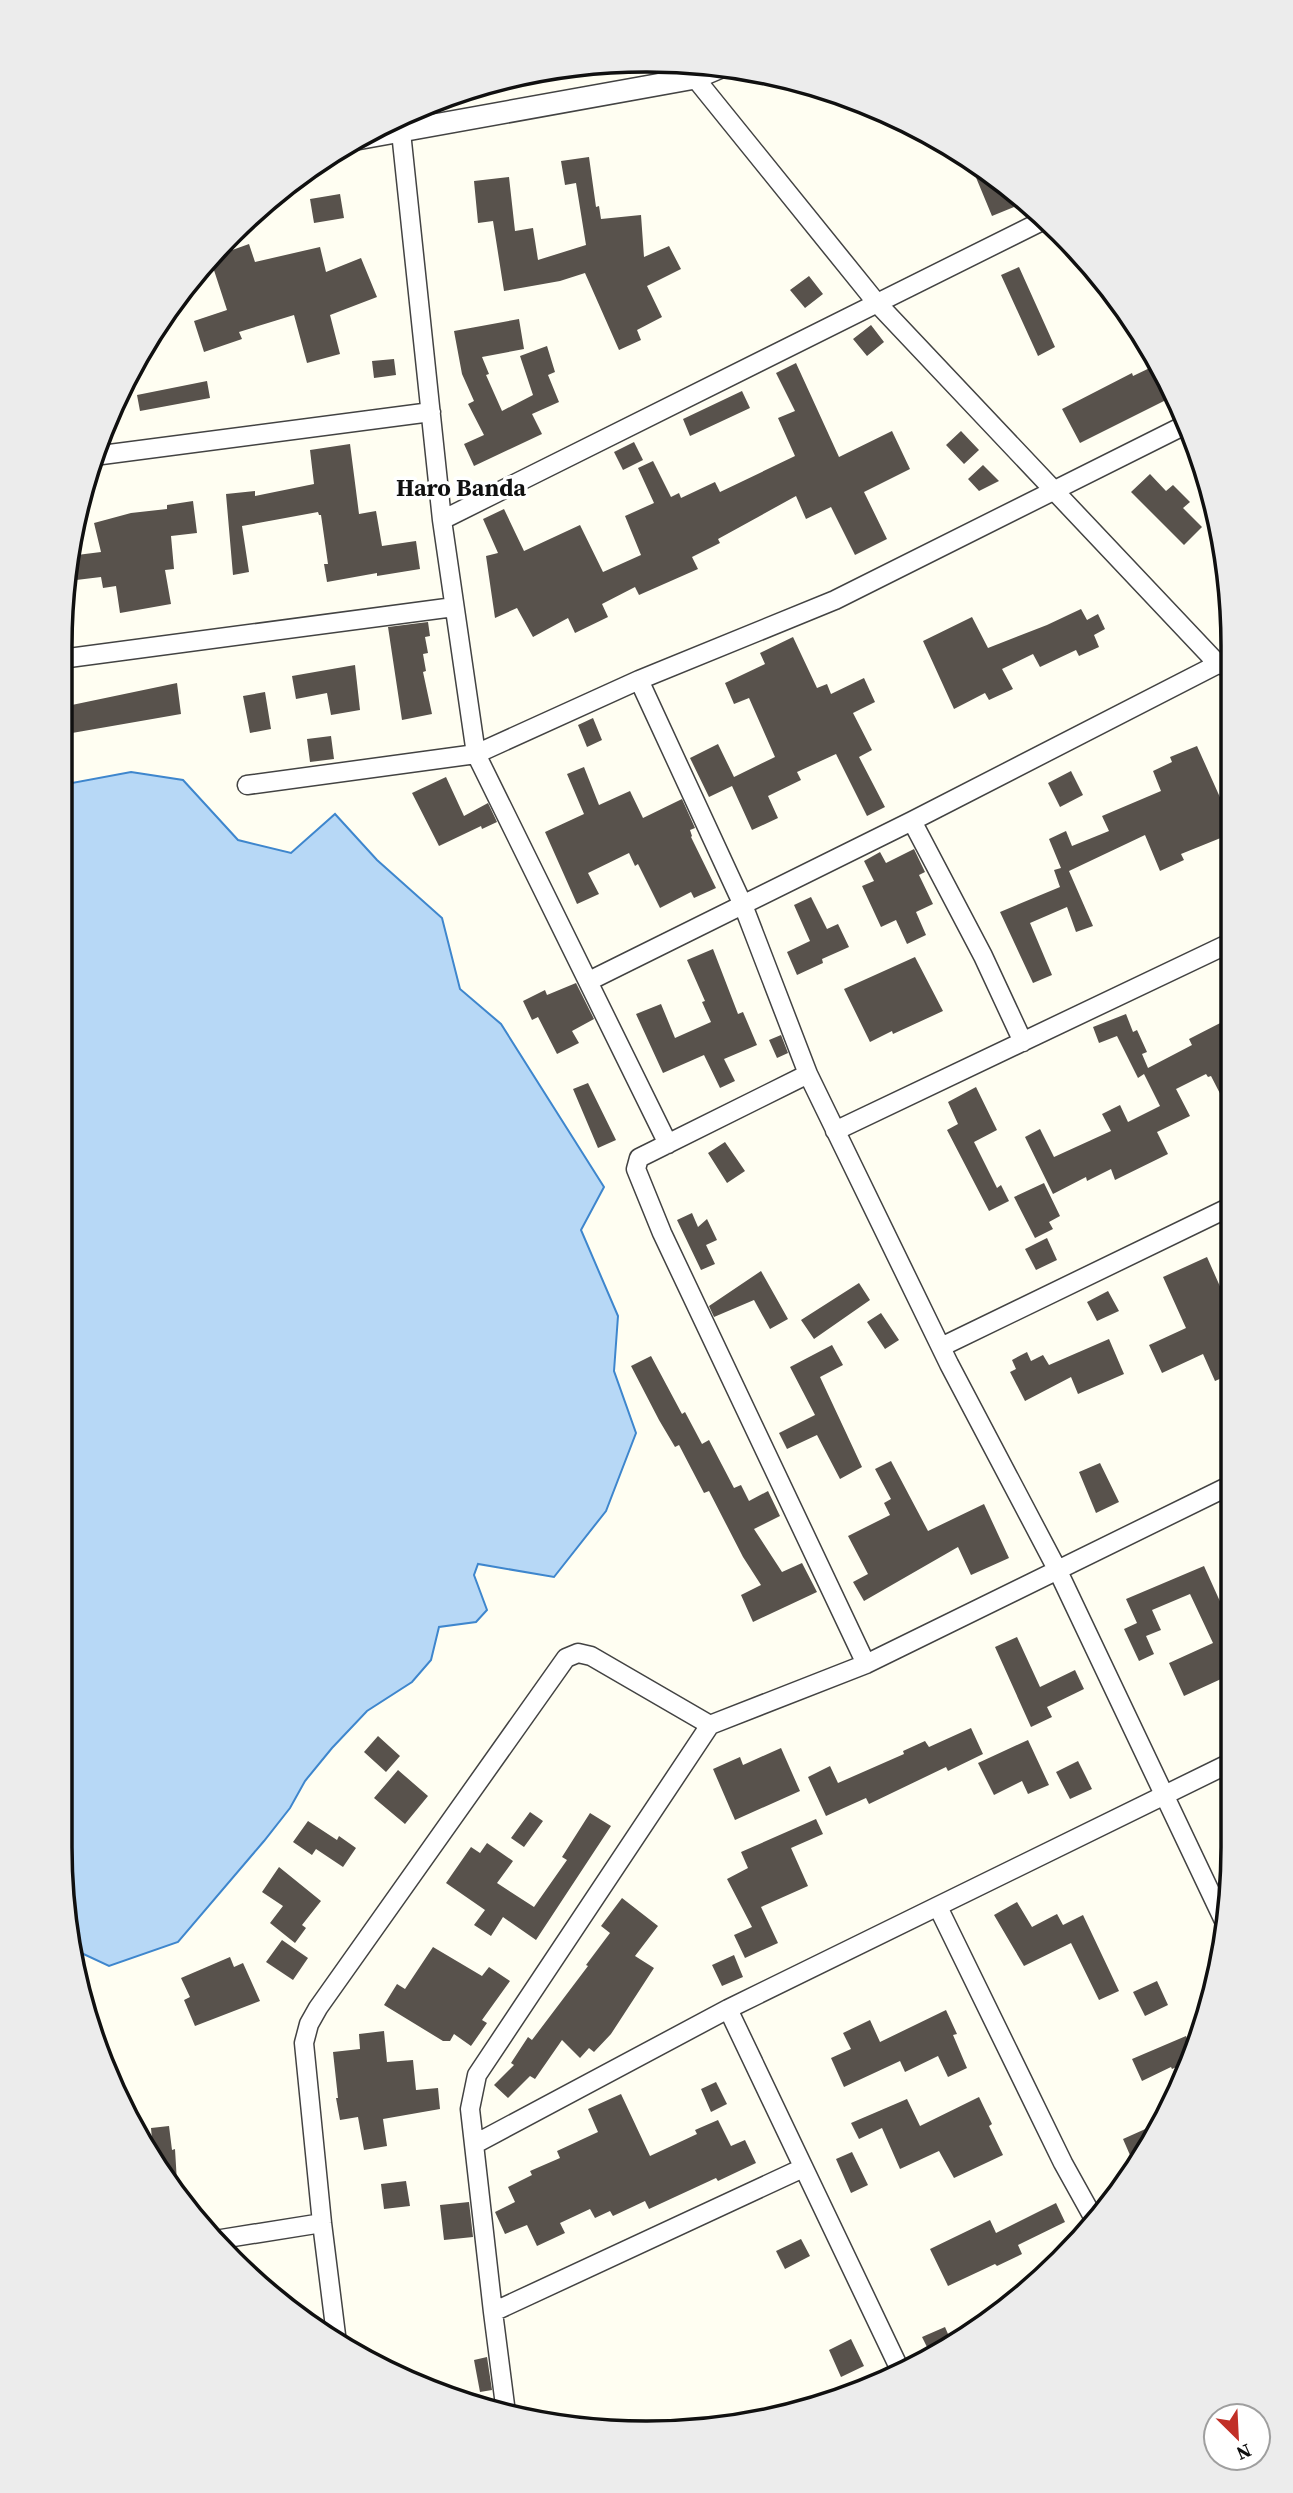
<svg xmlns="http://www.w3.org/2000/svg" width="1293" height="2493" font-family="'Source Serif 4',serif">
<rect width="100%" height="100%" fill="#fffef2"/>
<!-- water -->
<path fill="#b7d8f6" stroke="#3e86cd" stroke-width="2" d="M131 772 183 780 238 840 291 853 335 814 377 860 442 918 460 989 501 1024 604 1187 581 1230 618 1316 614 1371 636 1433 606 1511 554 1577 478 1564 474 1575 487 1610 476 1622 439 1627 431 1660 412 1682 367 1711 332 1748 305 1781 290 1808 264 1841 178 1942 109 1966 77 1951 60 1846 61 785Z"/>
<!-- building -->
<path fill="#58524c" d="M589 157 596 207 599 206 601 219 641 215 644 257 669 246 681 269 647 286 662 317 637 330 641 340 619 350 585 273 560 281 504 291 493 221 478 223 474 181 509 177 515 231 533 228 538 260 586 245 576 183 565 185 561 161Z
M970 163 1005 186 1014 207 992 216Z
M340 194 344 218 314 223 310 199Z
M249 244 255 262 320 247 326 272 361 258 377 297 330 315 340 354 307 363 294 315 239 332 242 339 204 352 194 321 227 310 210 258Z
M1019 267 1055 347 1038 356 1001 275Z
M809 276 823 294 805 308 790 290Z
M519 319 524 349 482 357 489 374 486 375 502 411 533 395 520 356 547 346 555 372 548 375 559 402 532 414 542 434 474 466 464 444 484 435 468 404 474 401 462 374 454 331Z
M871 325 884 342 867 356 853 339Z
M394 359 396 375 374 378 372 361Z
M796 363 839 457 892 431 910 469 864 492 887 539 855 555 831 507 806 519 796 496 718 539 720 543 692 557 698 569 639 595 635 587 602 604 608 617 575 633 568 618 533 637 517 608 495 618 486 556 498 553 483 519 504 509 524 551 580 525 603 572 641 555 625 516 654 503 638 468 653 461 671 497 679 493 681 498 715 482 720 492 795 456 778 418 795 411 776 373Z
M1156 365 1174 396 1080 443 1062 409 1132 373 1133 376Z
M207 381 210 398 140 411 137 395Z
M742 391 750 408 690 436 683 419Z
M961 431 979 450 964 464 946 445Z
M634 442 643 460 623 470 614 452Z
M350 444 359 514 376 511 382 546 416 541 420 569 377 576V573L327 582 324 564H328L321 515H319L318 512 242 526 249 572 233 575 226 494 255 491V496L314 484 310 450Z
M983 465 999 481 979 491 968 479Z
M1150 474 1166 491 1173 485 1190 502 1183 508 1202 527 1184 545 1131 492Z
M193 501 197 533 171 536 174 569 165 570 171 604 120 613 116 586 103 588 101 577 68 581 69 556 101 552 94 523 131 513 167 509V505Z
M1081 609 1087 620 1098 614 1105 629 1094 635 1099 647 1079 656 1076 650 1040 667 1033 654 1002 669 1013 689 989 700 985 693 954 709 923 641 972 617 988 648 1047 625Z
M428 622 430 636 425 637 428 653 423 654 426 671 423 672 432 714 402 720 388 627Z
M793 637 817 688 827 684 831 694 864 678 875 702 853 713 872 750 859 757 885 807 867 816 836 754 797 772 801 780 768 796 778 818 752 830 732 786 709 797 690 758 718 744 734 777 775 757 749 698 734 704 725 683 765 664 760 653Z
M355 665 360 710 331 715 327 693 296 699 292 676Z
M177 683 181 714 72 733 67 706Z
M265 692 271 729 250 733 243 696Z
M593 718 602 740 587 747 578 725Z
M331 736 334 759 310 762 307 739Z
M1197 746 1227 813 1220 815 1228 835 1181 854 1184 860 1160 871 1145 835 1069 871 1093 926 1076 932 1067 907 1030 923 1052 975 1033 983 1000 912 1060 887 1054 870 1061 868 1049 839 1066 831 1072 846 1109 831 1102 816 1161 791 1153 771 1172 762 1170 757Z
M584 767 599 805 630 791 643 818 682 799 695 828 690 830 692 836 691 837 716 888 694 898 691 892 660 908 638 864 635 866 629 853 588 873 599 894 577 904 545 832 584 814 567 774Z
M1071 771 1083 795 1060 807 1048 783Z
M446 777 464 816 488 803 497 822 482 829 481 826 439 846 412 793Z
M914 849 925 872 919 875 933 904 916 912 926 935 907 944 896 920 881 927 862 886 874 881 864 861 880 852 886 863Z
M811 897 827 929 838 924 849 947 822 959 823 963 797 975 787 952 810 941 794 905Z
M713 949 738 1014 743 1012 757 1045 724 1059 735 1081 720 1088 704 1055 663 1073 636 1014 661 1004 675 1038 711 1022 702 1002 705 1001 687 960Z
M915 957 943 1011 893 1034 892 1031 870 1042 844 989Z
M576 983 594 1019 572 1031 579 1043 557 1054 538 1017 532 1020 523 1001 545 990 547 995Z
M1126 1014 1133 1032 1137 1030 1147 1052 1142 1054 1148 1068 1192 1045 1189 1039 1230 1018V1113L1211 1076 1208 1077 1206 1074 1176 1089 1190 1116 1157 1132 1168 1154 1115 1180 1111 1169 1087 1181 1086 1177 1053 1194 1025 1137 1040 1129 1054 1157 1111 1131 1102 1114 1120 1105 1128 1122 1160 1106 1144 1074 1138 1078 1117 1036 1099 1043 1093 1027Z
M781 1035 788 1053 777 1058 769 1040Z
M588 1083 616 1140 598 1148 573 1089Z
M976 1087 997 1130 974 1142 997 1188 1001 1185 1009 1201 989 1211 947 1130 958 1124 948 1102Z
M725 1142 745 1171 727 1183 708 1153Z
M1044 1183 1060 1216 1049 1222 1053 1229 1035 1238 1014 1197Z
M692 1213 698 1227 707 1219 717 1240 706 1245 715 1264 701 1270 677 1220Z
M1047 1238 1057 1260 1036 1270 1025 1249Z
M1207 1257 1226 1300 1231 1298V1374L1215 1381 1203 1354 1162 1373 1149 1345 1186 1328 1163 1277Z
M761 1271 788 1319 770 1329 754 1300 714 1317 709 1306Z
M859 1283 870 1300 814 1339 801 1320Z
M1108 1291 1119 1311 1097 1321 1087 1302Z
M881 1313 899 1340 885 1349 867 1322Z
M1109 1339 1124 1374 1078 1394 1071 1377 1025 1401 1010 1372 1016 1369 1012 1360 1027 1352 1031 1361 1043 1355 1049 1365Z
M832 1345 843 1365 820 1377 862 1467 840 1479 817 1435 787 1449 779 1433 815 1415 790 1367Z
M651 1356 682 1414 685 1412 702 1444 709 1440 734 1488 741 1485 749 1501 768 1491 780 1516 754 1529 782 1572 802 1563 817 1592 753 1622 741 1595 761 1585 743 1557 709 1491 704 1493 679 1445 675 1447 659 1420 631 1366Z
M891 1461 928 1531 984 1504 1009 1558 971 1575 958 1547 864 1601 853 1582 868 1574 848 1536 890 1515 884 1503 891 1499 875 1469Z
M1100 1463 1119 1502 1096 1513 1079 1472Z
M1204 1566 1232 1628V1674L1184 1696 1169 1663 1213 1643 1190 1594 1152 1610 1161 1630 1146 1636 1154 1654 1139 1661 1124 1629 1137 1623 1126 1599Z
M1017 1637 1040 1687 1075 1670 1084 1689 1047 1707 1052 1717 1031 1727 995 1647Z
M971 1728 983 1754 948 1771 946 1767 869 1804 866 1798 826 1816 808 1777 830 1766 838 1783 904 1754 903 1751 925 1741 929 1747Z
M378 1736 400 1756 386 1772 364 1752Z
M1028 1740 1049 1785 1028 1794 1022 1781 994 1795 978 1763Z
M781 1748 800 1791 735 1820 713 1769 740 1757 743 1765Z
M1078 1761 1092 1789 1070 1799 1056 1772Z
M398 1770 428 1796 405 1824 374 1798Z
M530 1812 543 1821 524 1847 511 1838Z
M590 1813 611 1826 536 1940 503 1917 491 1936 474 1925 485 1910 446 1883 471 1847 480 1853 487 1843 513 1861 497 1883 534 1907 567 1860 562 1857Z
M816 1819 823 1834 791 1848 808 1886 761 1907 778 1943 745 1958 734 1935 752 1927 727 1879 748 1868 741 1852Z
M308 1821 337 1840 339 1836 356 1848 343 1867 316 1849 312 1855 293 1842Z
M279 1867 321 1901 302 1925 306 1928 295 1943 270 1923 283 1906 262 1892Z
M622 1898 658 1926 635 1956 654 1968 611 2034 594 2052 589 2048 580 2058 562 2040 535 2079 530 2076 508 2098 494 2085 514 2065 511 2063 528 2037 532 2040 588 1966 586 1965 610 1933 601 1926Z
M1017 1902 1032 1927 1057 1914 1063 1925 1083 1915 1119 1991 1099 2000 1071 1943 1024 1966 994 1915Z
M282 1940 308 1958 293 1980 266 1962Z
M433 1947 482 1976 489 1967 510 1981 482 2020 487 2023 471 2046 454 2034 450 2041H443L384 2005 397 1984 405 1989Z
M734 1955 743 1977 722 1986 712 1965Z
M230 1957 234 1967 243 1963 260 2001 195 2026 184 2000 190 1997 181 1978Z
M1157 1981 1168 2005 1145 2016 1133 1992Z
M946 2010 957 2034 953 2035 967 2068 948 2077 938 2056 905 2072 900 2061 844 2087 831 2058 851 2049 843 2033 870 2020 880 2042Z
M384 2031 387 2062 413 2060 416 2090 438 2088 440 2109 383 2119 387 2146 364 2150 358 2117 340 2120 336 2098H338L333 2052 360 2049 359 2034Z
M1186 2036 1193 2054 1190 2061 1172 2069 1171 2067 1142 2081 1132 2059Z
M716 2082 727 2104 711 2112 701 2089Z
M621 2094 650 2156 697 2134 695 2130 718 2120 731 2146 745 2140 756 2163 718 2181 716 2178 649 2209 645 2201 613 2216 610 2211 595 2218 590 2209 560 2223 565 2233 537 2246 527 2225 505 2234 495 2212 515 2202 508 2187 532 2175 530 2171 560 2158 557 2151 598 2132 588 2109Z
M979 2097 992 2124 989 2126 1003 2155 954 2178 939 2151 900 2169 882 2128 859 2139 851 2123 907 2099 920 2126Z
M1161 2122 1142 2149 1133 2162 1123 2139Z
M169 2126 172 2150 175 2149 178 2199 153 2151 151 2128Z
M852 2152 868 2185 851 2193 836 2159Z
M406 2181 410 2206 384 2209 381 2184Z
M469 2202 473 2237 444 2240 440 2205Z
M1056 2203 1065 2222 1018 2245 1022 2254 997 2266 995 2264 948 2286 930 2249 990 2220 996 2233Z
M801 2239 810 2256 785 2269 776 2251Z
M945 2327 951 2341 931 2355 922 2337Z
M851 2339 864 2366 841 2377 829 2350Z
M487 2357 492 2390 480 2392 474 2360Z"/>
<g fill="none" stroke-linecap="round" stroke-linejoin="round">
<!-- minor casing -->
<g stroke="#434343" stroke-width="21">
<path id="minor" d="M679 61 695 78 876 302 1218 664 1229 667
M401 132 442 520 476 754 668 1144
M94 456 431 412
M442 520 1046 219
M61 659 454 607
M639 680 743 905 808 1074 949 1364 1057 1569 1226 1925
M247 785 476 754 639 680 835 600 1189 423
M912 821 983 956 1023 1042
M589 981 912 821 1218 664
M808 1074 639 1158 636 1169 662 1233 866 1664
M835 1131 1230 943
M941 1347 1230 1207
M938 1907 1063 2163 1093 2217
M728 2009 902 2374
M475 2144 728 2009 1232 1762
M215 2240 322 2223
M493 2312 803 2168
M337 2343 322 2223 304 2043 309 2024 318 2008 566 1658 578 1653 591 1656 710 1725
M506 2413 493 2312 470 2109 477 2075 710 1725 866 1664 1231 1485"/>
</g>
<!-- tertiary casing -->
<g stroke="#434343" stroke-width="24">
<path id="tertiary" d="M351 140 695 78 721 67"/>
</g>
<!-- minor -->
<use href="#minor" stroke="#fff" stroke-width="18"/>
<!-- tertiary -->
<use href="#tertiary" stroke="#fff" stroke-width="21"/>
</g>
<g text-anchor="middle" stroke-width="7" stroke-linejoin="round" paint-order="stroke">
<!-- district labels -->
<g font-size="24" font-weight="bold" fill="#101010" stroke="#fff">
<text x="461" y="496">Haro Banda</text>
</g>
</g>
<!-- crop -->
<path d="M0 0H1293V2493H0ZM646 72H647A574 574 0 0 1 1221 646V1847A574 574 0 0 1 647 2421H646A574 574 0 0 1 72 1847V646A574 574 0 0 1 646 72Z" fill="#ececec" fill-rule="evenodd"/>
<path fill="none" stroke="#101010" stroke-width="3.5" d="M646 72H647A574 574 0 0 1 1221 646V1847A574 574 0 0 1 647 2421H646A574 574 0 0 1 72 1847V646A574 574 0 0 1 646 72Z"/>
<!-- north arrow -->
<g transform="translate(1237 2437) rotate(156)"><circle r="33" fill="#ffffff" stroke="#9f9f9f" stroke-width="2"/>
<path d="M0-5L12 26L0 18L-12 26Z" fill="#c12f27"/>
<text y="-10" font-size="19" font-weight="bold" text-anchor="middle" fill="#101010">N</text>
</g>
</svg>
